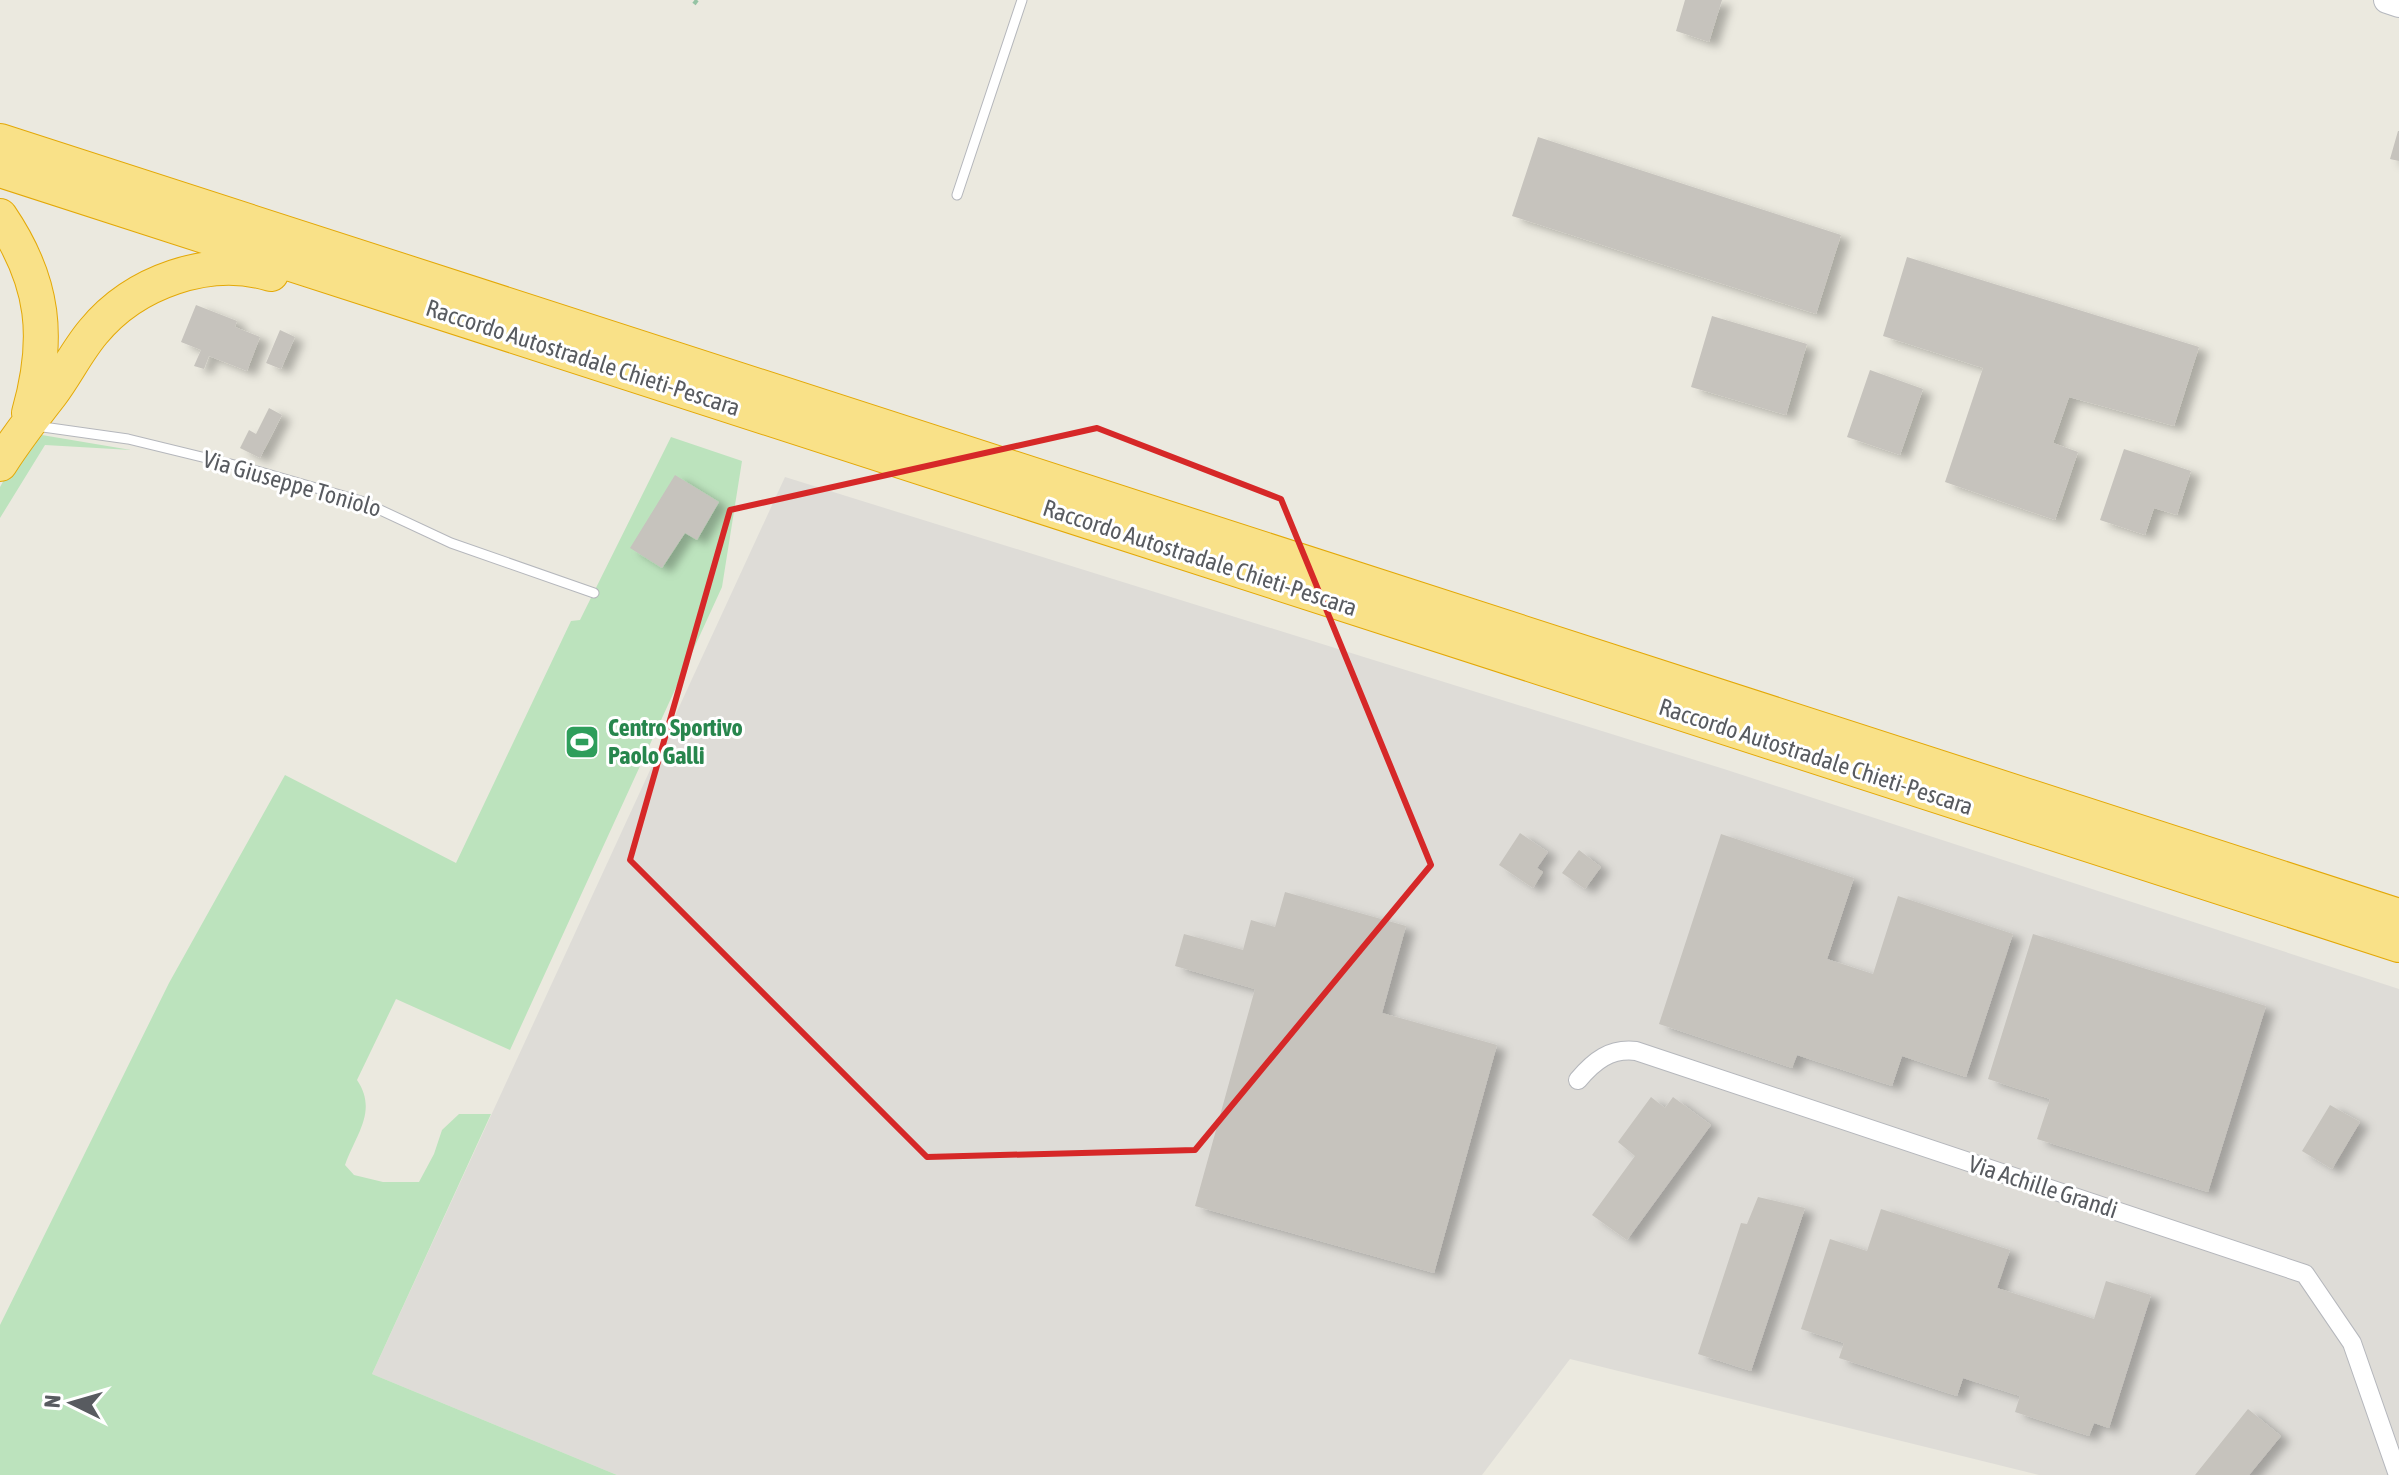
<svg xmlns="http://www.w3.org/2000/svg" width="2399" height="1475" font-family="'Asap Condensed',sans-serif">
<defs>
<filter id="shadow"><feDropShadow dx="9" dy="5" stdDeviation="4" flood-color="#0004"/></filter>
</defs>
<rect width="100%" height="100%" fill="#ebe9df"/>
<!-- industrial -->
<path fill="#dedcd7" d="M785 477 1724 769 2399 989V1475H2039L1570 1359 1482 1475H617L372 1374Z"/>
<!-- green -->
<path fill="#bce3bd" d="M30 433 131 450 45 445 0 518V487Z
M671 437 742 461 722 587 510 1050 396 999 357 1080C378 1111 356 1134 345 1165L354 1175 383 1182H419L434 1154 442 1130 459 1114H491L372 1374 617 1475H0V1325L169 983 285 775 456 863 571 621 580 620Z"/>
<!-- building -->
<path fill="#c6c3bd" filter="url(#shadow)" d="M1685 0H1722L1709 42 1676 31Z
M2398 131H2399V161L2390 159Z
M1538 137 1841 235 1816 314 1512 216Z
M1907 257 2199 347 2174 426 2069 397 2053 443 2078 452 2055 520 1945 482 1983 368 1883 336Z
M196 305 237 321 235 327 260 337 247 371 209 356 204 369 194 366 201 350 181 342Z
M1712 316 1807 344 1786 415 1691 387Z
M280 330 295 337 281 369 266 363Z
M1870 370 1923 389 1900 455 1847 437Z
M269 408 282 415 260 458 240 448 249 430 256 434Z
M2124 449 2191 471 2177 515 2154 508 2145 535 2100 520Z
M675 475 719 502 697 540 685 533 662 568 630 548Z
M1520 833 1548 852 1537 868 1543 872 1533 888 1499 865Z
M1721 834 1854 878 1827 959 1873 974 1898 896 2013 934 1966 1077 1902 1056 1892 1086 1797 1055 1792 1068 1659 1024Z
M1579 850 1601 867 1585 889 1562 873Z
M1285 892 1406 926 1382 1013 1497 1045 1434 1273 1195 1206 1255 989 1175 966 1184 934 1243 950 1251 920 1275 927Z
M2033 934 2266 1006 2208 1192 2037 1139 2050 1099 1988 1079Z
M1651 1097 1665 1108 1673 1097 1711 1125 1627 1240 1592 1215 1635 1156 1618 1142Z
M2330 1105 2360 1122 2332 1169 2302 1151Z
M1758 1197 1805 1208 1751 1371 1698 1354 1741 1223 1747 1224Z
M1881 1209 2010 1250 1997 1288 2094 1319 2106 1281 2151 1295 2109 1428 2094 1423 2089 1436 2015 1412 2020 1396 1963 1378 1957 1396 1839 1358 1844 1343 1801 1329 1830 1239 1867 1251Z
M2248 1409 2281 1436 2249 1475H2195Z"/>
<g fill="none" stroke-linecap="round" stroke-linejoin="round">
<!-- lane casing -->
<g stroke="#b5b7bc" stroke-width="11">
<path id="lane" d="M957 195 1022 0
M36 426 128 439 243 467 361 501 451 543 594 593"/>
</g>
<!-- street casing -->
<g stroke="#b5b7bc" stroke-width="20">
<path id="street" d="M1578 1080C1594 1061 1610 1048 1636 1051L2305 1274 2352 1343 2398 1475"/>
</g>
<!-- secondary casing -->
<g stroke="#b5b8be" stroke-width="28">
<path id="secondary" d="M2387 0 2399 4"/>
</g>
<!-- highway casing -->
<g stroke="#e3a807" stroke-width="36">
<path id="highway" d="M0 141 2399 916
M0 170 2399 945
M0 216C45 282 50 339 29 413
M0 464C16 439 33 417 51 394 66 374 77 351 93 332 134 282 209 255 271 274"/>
</g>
<!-- path -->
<path stroke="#95c3a4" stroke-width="4" stroke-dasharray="8 4" stroke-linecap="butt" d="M694 4 697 0"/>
<!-- lane -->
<use href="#lane" stroke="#fff" stroke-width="9"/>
<!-- street -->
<use href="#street" stroke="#fff" stroke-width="18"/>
<!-- secondary -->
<use href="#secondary" stroke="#fff" stroke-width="26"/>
<!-- highway -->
<use href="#highway" stroke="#f9e188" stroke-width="34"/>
</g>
<!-- marked area -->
<path fill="none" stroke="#d62828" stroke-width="6" stroke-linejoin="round" d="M1097 428 1281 499 1431 865 1195 1150 927 1157 630 860 730 510Z"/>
<!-- icons -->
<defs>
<g id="stadium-square" transform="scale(1.8)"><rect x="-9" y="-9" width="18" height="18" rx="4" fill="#2e9e5b" stroke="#fff"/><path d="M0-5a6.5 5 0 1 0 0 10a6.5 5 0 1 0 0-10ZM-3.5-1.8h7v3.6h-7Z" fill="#fff"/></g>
</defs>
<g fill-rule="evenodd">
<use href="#stadium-square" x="582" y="742"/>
</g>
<g text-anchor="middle" stroke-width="6" stroke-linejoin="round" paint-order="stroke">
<!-- street labels -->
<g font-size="24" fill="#585b60" stroke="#fff">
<text transform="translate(583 358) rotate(18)" y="8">Raccordo Autostradale Chieti-Pescara</text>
<text transform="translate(292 484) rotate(16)" y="8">Via Giuseppe Toniolo</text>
<text transform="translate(1200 558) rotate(18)" y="8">Raccordo Autostradale Chieti-Pescara</text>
<text transform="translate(1816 757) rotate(18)" y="8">Raccordo Autostradale Chieti-Pescara</text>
<text transform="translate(2043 1187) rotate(18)" y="8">Via Achille Grandi</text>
</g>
<!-- leisure labels -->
<g font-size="24" font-weight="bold" fill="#27864d" stroke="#fff" text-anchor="start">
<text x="608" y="736">Centro Sportivo<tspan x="608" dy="28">Paolo Galli</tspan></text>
</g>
</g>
<!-- north arrow -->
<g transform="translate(72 1403) rotate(275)" stroke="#ffffff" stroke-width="6" paint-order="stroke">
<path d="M0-6L14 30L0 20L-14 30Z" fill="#585b60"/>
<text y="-12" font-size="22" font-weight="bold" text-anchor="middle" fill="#585b60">N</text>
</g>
</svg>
